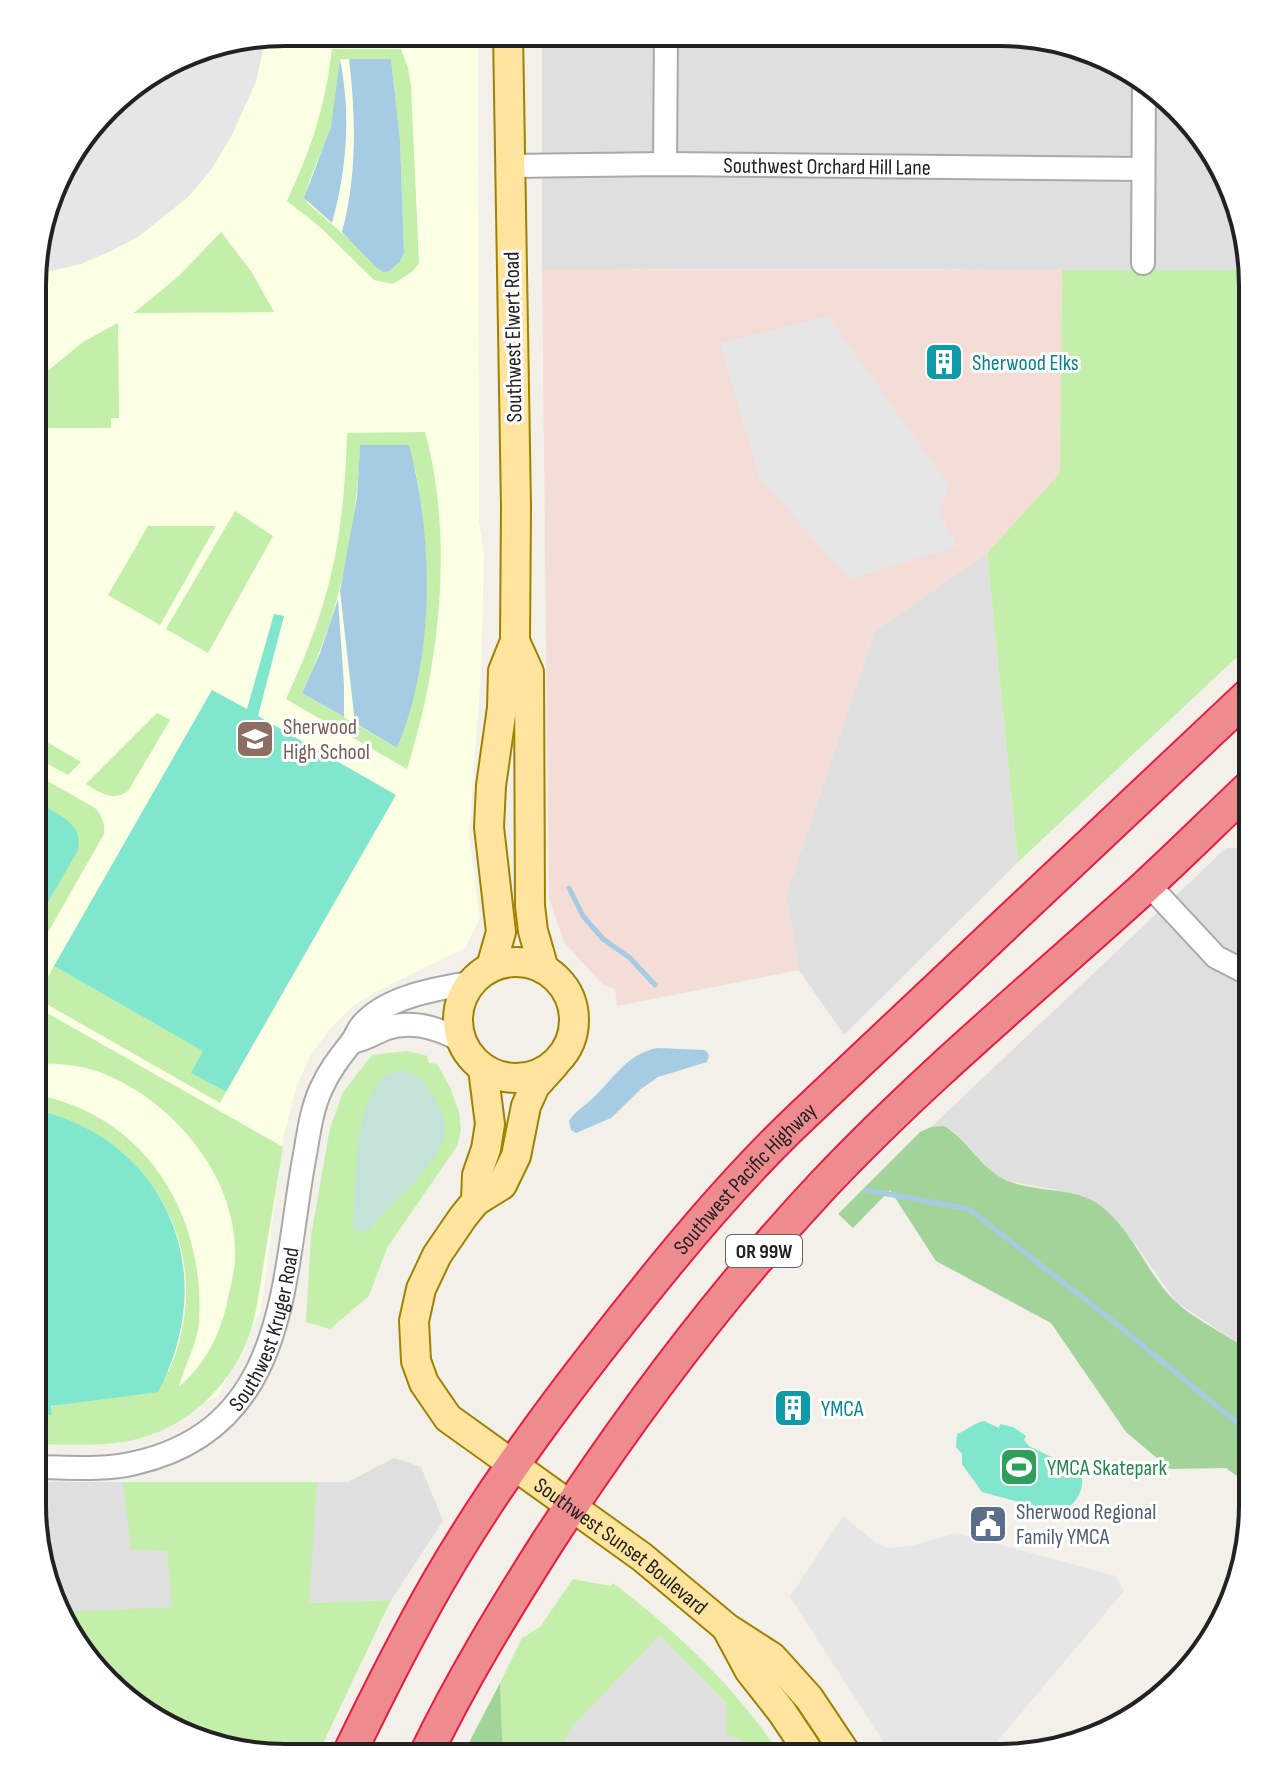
<svg xmlns="http://www.w3.org/2000/svg" width="1285" height="1790" font-family="'Sofia Sans Condensed',sans-serif">
<rect width="100%" height="100%" fill="#f2f0e8"/>
<!-- residential -->
<path fill="#e0dfdf" d="M542 33 1034 34 1154 84 1227 173 1250 270 542 269Z
M987 553 1018 862 844 1035 799 970 786 895 875 631Z
M1226 848H1253L1252 1352 1176 1302 1139 1249 1104 1208 1067 1192 1005 1180 993 1173 956 1133 944 1126 931 1127Z
M394 1458 421 1467 443 1521 391 1600 57 1612 32 1506V1482H348Z
M660 1634 728 1705 726 1734 747 1743 758 1757H558L571 1728Z"/>
<!-- commercial -->
<path fill="#f4dcd7" d="M542 269 1062 270 1060 473 987 553 875 631 786 895 799 970 617 1006 615 989 603 985 564 942 549 898Z"/>
<!-- education -->
<path fill="#fbffe4" d="M285 32 478 33 479 520 484 555 481 675 469 835 480 918 465 948 381 989 353 1006 330 1029 310 1056 296 1088 283 1139 261 1310 218 1396 119 1443 32 1442 34 251 66 159 118 94 203 46Z"/>
<!-- grass -->
<path fill="#c3efab" fill-rule="evenodd" d="M332 49H401L408 68 411 87 419 263 412 272 393 284 374 280 320 227 287 201C312 147 325 108 332 49ZM340 59H391L400 139 404 253 357 246 307 203C304 180 324 153 330 130 336 107 338 83 340 59Z
M221 232 251 271 274 312 134 313 180 275Z
M1062 270H1250L1253 284V642L1018 862 987 553 1060 473Z
M118 323 119 418H111V428H34V384L38 379 83 342Z
M425 432C454 536 440 666 407 769L286 699C331 603 344 538 347 433ZM360 445 415 468C429 540 430 616 415 689 411 709 403 728 397 748L302 693C339 615 357 531 360 445Z
M235 511 273 536 208 653 166 629Z
M148 526H216L160 625 108 595Z
M157 713 170 720 128 791C112 802 101 793 86 784Z
M47 742 81 762 68 775 37 758Z
M33 773 95 808C102 816 105 823 104 834L47 934 33 925Z
M54 966 204 1051 192 1073 226 1092 220 1103 36 998Z
M33 1005 283 1147C277 1183 271 1219 265 1255 260 1282 258 1312 248 1338 229 1389 184 1430 129 1441 98 1447 64 1444 32 1444V1418L52 1415 51 1407 169 1371C219 1254 155 1137 33 1109V1094C145 1114 206 1214 199 1323 197 1344 184 1366 179 1387 206 1363 221 1334 228 1298 231 1285 235 1271 235 1256 238 1175 168 1094 93 1070 74 1064 53 1063 33 1064Z
M407 1051 427 1056 429 1063 437 1064 450 1087 459 1112 461 1130 457 1146 387 1248 369 1296 330 1329 306 1322 311 1236 330 1128 343 1092 372 1055Z
M123 1482H317L309 1603 391 1600 317 1756H252L131 1706 58 1617 57 1612 172 1607 167 1551 131 1550Z
M573 1579 611 1586 613 1583C678 1632 737 1689 782 1757H758L747 1743 726 1734 727 1704 660 1635 571 1728 558 1757H503L500 1683 522 1638 540 1627Z"/>
<!-- forest -->
<path fill="#a2d49a" d="M944 1126C969 1140 981 1170 1008 1181 1040 1194 1078 1185 1106 1210 1135 1236 1150 1278 1176 1302 1194 1319 1230 1337 1252 1352V1487L1226 1468 1170 1469 1126 1432 1051 1323 936 1261 890 1190 853 1228 838 1214 920 1132 931 1127Z
M500 1683 503 1757 462 1756Z"/>
<!-- wetland -->
<path fill="#c4e2d8" d="M402 1070C419 1073 424 1082 433 1096 438 1105 444 1115 445 1125 450 1158 385 1206 367 1233L353 1229C356 1192 351 1073 402 1070Z"/>
<!-- pitch -->
<path fill="#81e6ce" d="M274 614 284 616 258 716 396 795 226 1092 191 1073 203 1051 54 966 212 690 247 709Z
M33 801C54 812 87 823 77 852L34 926Z
M33 1109C167 1139 222 1272 158 1392L51 1406 52 1415 32 1418Z
M984 1421 999 1428 1000 1424 1013 1427 1026 1436 1024 1440 1029 1446 1080 1471C1088 1488 1073 1512 1055 1512L982 1492 962 1464V1454L956 1447 957 1434C968 1430 971 1424 984 1421Z"/>
<!-- parking -->
<path fill="#e6e6e6" d="M266 35 256 82 231 137 211 170 188 197 138 237 109 252 81 264 34 275V251L66 159 118 94 203 46Z
M828 316 949 485 939 512 957 546 849 580 759 477 720 343Z
M843 1516 876 1543 889 1548 910 1546 957 1533 1116 1576 1124 1591 983 1758H894L790 1597Z"/>
<!-- water -->
<path fill="#a6cce3" d="M340 59C351 114 347 169 332 223L304 198 331 127Z
M349 59H391L400 139 404 253 400 261 389 271 383 272 377 268 342 232C357 176 356 117 349 59Z
M360 445H409C434 538 435 659 397 748L355 723 340 591 357 498Z
M338 599 344 685V717L302 693 320 653Z
M657 1048 705 1050 709 1055 707 1062 658 1077 641 1089 611 1118 576 1133 571 1130 569 1121C575 1111 584 1107 592 1099 613 1080 626 1054 657 1048Z"/>
<g fill="none" stroke-linecap="round" stroke-linejoin="round">
<!-- stream -->
<path stroke="#a6cce3" stroke-width="5" d="M569 888 583 916 603 939 630 958 655 985
M866 1190 969 1209 1109 1318 1252 1435"/>
<!-- minor casing -->
<g stroke="#a9a9a9" stroke-width="26">
<g id="minor">
<path d="M665 164 666 33"/>
<path id="s1" d="M509 166 665 164 1143 169"/>
<path d="M1143 263 1144 80"/>
<path d="M1148 884 1216 957 1253 976"/>
<path d="M352 1042C366 1039 375 1033 387 1028 412 1020 438 1028 460 1040"/>
<path id="s2" d="M32 1467C66 1467 102 1471 135 1463 285 1429 282 1288 303 1165 308 1140 310 1113 321 1089 329 1071 339 1058 351 1043 356 1037 358 1028 364 1023 389 996 436 989 470 983"/>
</g>
</g>
<!-- major casing -->
<g stroke="#9f8200" stroke-width="32">
<g id="major">
<path d="M515 641 529 672 530 906 533 931 544 969"/>
<circle cx="516" cy="1020" r="58"/>
<path d="M491 967 501 932 489 827 491 786 502 708 503 671 515 641 516 507 508 33"/>
<path id="s3" d="M554 1065 535 1086 526 1106 516 1156 502 1185 476 1201 463 1217 437 1255 421 1289 414 1321 416 1361 424 1383 448 1418 642 1557 727 1628 772 1657 809 1698 849 1758"/>
<path d="M476 1201 477 1175 486 1149 490 1124 483 1069"/>
<path d="M727 1629 749 1670 782 1712 812 1757"/>
</g>
</g>
<!-- highway casing -->
<g stroke="#e91c44" stroke-width="36">
<g id="highway">
<path id="s4" d="M348 1756C376 1698 405 1640 437 1584 495 1483 567 1388 640 1297 690 1234 742 1173 801 1117L1253 691"/>
<path d="M425 1756C461 1681 502 1614 547 1543 629 1417 720 1295 823 1185 923 1079 1037 985 1145 887 1182 853 1217 818 1253 784"/>
</g>
</g>
<!-- minor -->
<use href="#minor" stroke="#fff" stroke-width="22"/>
<!-- major -->
<use href="#major" stroke="#ffe4a0" stroke-width="28"/>
<!-- highway -->
<use href="#highway" stroke="#ee8b8f" stroke-width="32"/>
</g>
<!-- icons -->
<defs>
<g id="building-square" transform="scale(2)"><rect x="-9" y="-9" width="18" height="18" rx="4" fill="#0f9aa8" stroke="#fff"/><path d="M-4-6H4V6H1V3H-1V6H-4ZM-2.5-4.3h1.7v1.8h-1.7ZM.8-4.3h1.7v1.8H.8ZM-2.5-1h1.7V.8h-1.7ZM.8-1h1.7V.8H.8Z" fill="#fff"/></g>
<g id="school-square" transform="scale(2)"><rect x="-9" y="-9" width="18" height="18" rx="4" fill="#8d6e63" stroke="#fff"/><path d="M0-5L7-2L0 1L-7-2ZM-4 1L0 2.5L4 1V4Q0 6-4 4Z" fill="#fff"/></g>
<g id="stadium-square" transform="scale(2)"><rect x="-9" y="-9" width="18" height="18" rx="4" fill="#2e9e5b" stroke="#fff"/><path d="M0-5a6.5 5 0 1 0 0 10a6.5 5 0 1 0 0-10ZM-3.5-1.8h7v3.6h-7Z" fill="#fff"/></g>
<g id="civic-square" transform="scale(2)"><rect x="-9" y="-9" width="18" height="18" rx="4" fill="#5c6f8a" stroke="#fff"/><path d="M-.6-6.5H3V-4.5H.6V-3L4-1V1h2V6H-6V1h2V-1L-.6-3ZM-1.2 2.5V6h2.4V2.5Z" fill="#fff"/></g>
</defs>
<g fill-rule="evenodd">
<use href="#building-square" x="944" y="362"/>
<use href="#school-square" x="255" y="739"/>
<use href="#building-square" x="793" y="1408"/>
<use href="#stadium-square" x="1019" y="1467"/>
<use href="#civic-square" x="988" y="1524"/>
</g>
<g text-anchor="middle" stroke-width="6" stroke-linejoin="round" paint-order="stroke">
<!-- shield labels -->
<rect fill="#fff" stroke="#646464" stroke-width="2" x="726" y="1235" width="76" height="32" rx="6"/>
<g font-size="20" font-weight="bold" fill="#222">
<text x="764" y="1258">OR 99W</text>
</g>
<!-- street labels -->
<g font-size="22" fill="#222" stroke="#fff">
<text dy="8" stroke="none"><textPath href="#s1" startOffset="318">Southwest Orchard Hill Lane</textPath></text>
<text transform="translate(512 337) rotate(-91)" y="8">Southwest Elwert Road</text>
<text dy="8" stroke="none"><textPath href="#s4" startOffset="704">Southwest Pacific Highway</textPath></text>
<text dy="8" stroke="none"><textPath href="#s2" startOffset="304">Southwest Kruger Road</textPath></text>
<text dy="8" stroke="none"><textPath href="#s3" startOffset="622">Southwest Sunset Boulevard</textPath></text>
</g>
<!-- culture labels -->
<g font-size="22" fill="#0d838f" stroke="#fff" text-anchor="start">
<text x="972" y="370">Sherwood Elks</text>
<text x="821" y="1416">YMCA</text>
</g>
<!-- education labels -->
<g font-size="22" fill="#785e54" stroke="#fff" text-anchor="start">
<text x="283" y="734">Sherwood<tspan x="283" dy="25">High School</tspan></text>
</g>
<!-- leisure labels -->
<g font-size="22" fill="#27864d" stroke="#fff" text-anchor="start">
<text x="1047" y="1475">YMCA Skatepark</text>
</g>
<!-- service labels -->
<g font-size="22" fill="#4e5e75" stroke="#fff" text-anchor="start">
<text x="1016" y="1519">Sherwood Regional<tspan x="1016" dy="25">Family YMCA</tspan></text>
</g>
</g>
<!-- crop -->
<path d="M0 0H1285V1790H0ZM285 46H1000A239 239 0 0 1 1239 285V1505A239 239 0 0 1 1000 1744H285A239 239 0 0 1 46 1505V285A239 239 0 0 1 285 46Z" fill="#fff" fill-rule="evenodd"/>
<path fill="none" stroke="#222" stroke-width="4" d="M285 46H1000A239 239 0 0 1 1239 285V1505A239 239 0 0 1 1000 1744H285A239 239 0 0 1 46 1505V285A239 239 0 0 1 285 46Z"/>
</svg>
